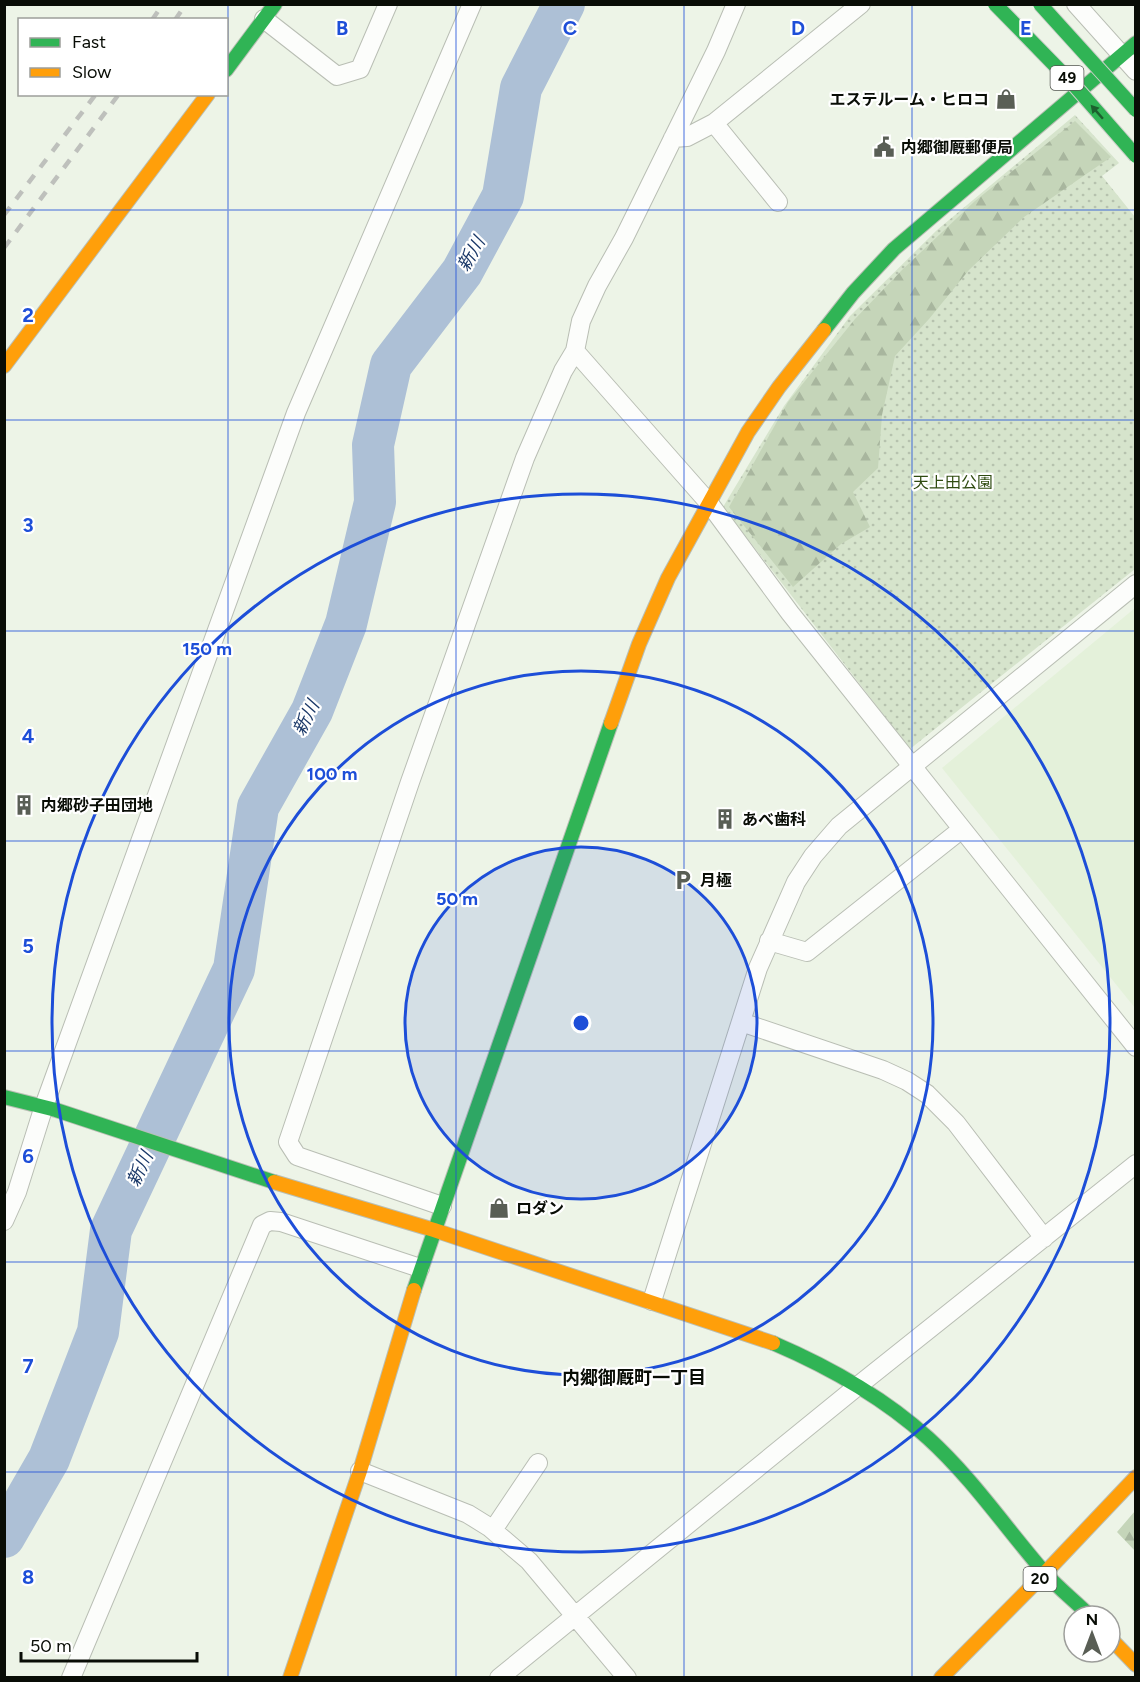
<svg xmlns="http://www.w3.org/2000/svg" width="1140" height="1682" font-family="Figtree,'Noto Sans JP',sans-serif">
<defs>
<pattern id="grass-dots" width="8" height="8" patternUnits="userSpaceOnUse" patternTransform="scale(1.5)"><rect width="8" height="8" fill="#d6e4cc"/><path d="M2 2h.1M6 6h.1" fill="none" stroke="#b6c2ae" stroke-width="1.8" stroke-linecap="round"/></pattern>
<pattern id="forest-firs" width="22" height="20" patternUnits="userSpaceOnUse" patternTransform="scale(1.5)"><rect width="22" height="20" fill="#c5d5b9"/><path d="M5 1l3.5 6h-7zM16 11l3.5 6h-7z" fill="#a8b69e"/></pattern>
</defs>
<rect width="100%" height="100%" fill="#edf4e7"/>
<!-- built -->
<path fill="#e4f1da" d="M1135 608V1008L942 768Z"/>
<!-- grass -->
<path fill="url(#grass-dots)" d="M1075 115 1119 163 1102 176 1135 217V569L910 749 723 507 784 406 850 316 937 230Z"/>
<!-- forest -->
<path fill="url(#forest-firs)" d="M1075 121 1111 157 1024 217 969 270 929 319 895 356 882 415 878 468 853 492 870 527 841 544 793 587 729 507 788 402 855 319 902 270 975 201Z
M1135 1511V1551L1117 1532Z"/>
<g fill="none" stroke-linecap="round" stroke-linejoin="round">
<!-- river -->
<path stroke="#adc0d6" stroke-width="42" d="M4 1537 49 1459 98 1332 111 1230 234 969 258 807 312 711 346 624 375 502 373 445 391 365 462 272 503 196 521 88 564 4"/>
<!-- street casing -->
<g stroke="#b9beb4" stroke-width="20">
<path id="street" d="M1076 4 1136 71
M264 19 337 76 360 69 388 4
M714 123 778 202
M673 138 687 137 714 123 861 4
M575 351 709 503 790 613 1136 1047
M769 941 807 952 962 829
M741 1022 883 1070 907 1081 927 1094 956 1123 1044 1238
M442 1206 297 1156 288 1142 410 782 525 458 563 371 575 351 581 321 597 286 624 238 716 51 736 4
M4 1221 17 1192 44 1106 296 413 472 4
M652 1301 758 968 796 882 813 856 839 826 1136 584
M360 1471 468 1514 489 1527 529 1561 627 1678
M493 1530 538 1463
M71 1678 262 1225 270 1221 281 1222 420 1268
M499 1678 859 1385 1136 1164"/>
</g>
<!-- fast casing -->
<g stroke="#b9beb4" stroke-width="16">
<path id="fast" d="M226 70 275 4
M824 330 853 293 894 249 1136 43
M4 1097 56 1110 274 1182
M414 1290 611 723
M773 1343C829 1367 883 1397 928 1438 972 1478 1005 1527 1044 1572 1058 1588 1075 1601 1090 1616"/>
</g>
<!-- slow casing -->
<g stroke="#b9beb4" stroke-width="16">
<path id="slow" d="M4 366 208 94
M611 723 639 644 668 578 748 432 779 387 824 330
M274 1182 434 1230 773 1343
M1110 1638 1136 1665
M290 1678 360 1471 414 1290
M941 1678 1045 1573 1136 1477"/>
</g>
<!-- street -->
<use href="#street" stroke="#fcfdfb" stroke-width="18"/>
<!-- fast -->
<use href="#fast" stroke="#30b455" stroke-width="14"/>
<!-- slow -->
<use href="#slow" stroke="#ff9f0a" stroke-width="14"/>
<!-- rail -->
<path stroke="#bec0bc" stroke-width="4.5" stroke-dasharray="10 10" stroke-linecap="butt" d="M152 20 163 4
M175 20 186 4
M4 215 96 94
M4 248 119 94"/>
<!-- fast-bridge casing -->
<g stroke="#cccfc9" stroke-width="16" stroke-linecap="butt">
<path id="fast-bridge" d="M995 4 1074 85 1136 156
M1040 4 1136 110"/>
</g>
<!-- fast-bridge -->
<use href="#fast-bridge" stroke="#30b455" stroke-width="14"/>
</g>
<!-- one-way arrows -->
<defs><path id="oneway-solid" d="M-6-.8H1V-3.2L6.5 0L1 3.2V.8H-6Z" transform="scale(1.5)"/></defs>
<use fill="#1c602e" href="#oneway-solid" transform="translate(1097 112) rotate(-131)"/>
<!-- grid -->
<path fill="none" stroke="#1d4ed8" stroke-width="1.5" stroke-opacity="0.55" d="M228 4V1678M456 4V1678M684 4V1678M912 4V1678M4 210H1136M4 420H1136M4 631H1136M4 841H1136M4 1051H1136M4 1262H1136M4 1472H1136"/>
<!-- distance rings -->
<circle cx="581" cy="1023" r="176" fill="#1d4ed8" fill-opacity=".12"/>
<g fill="none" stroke="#1d4ed8" stroke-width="3">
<circle cx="581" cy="1023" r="176"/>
<circle cx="581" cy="1023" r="352"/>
<circle cx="581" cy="1023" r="529"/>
</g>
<!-- icons -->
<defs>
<g id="shop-bare" transform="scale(1.62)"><path d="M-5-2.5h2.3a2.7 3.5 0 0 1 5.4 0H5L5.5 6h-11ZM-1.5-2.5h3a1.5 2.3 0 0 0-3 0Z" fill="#595e55" stroke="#fff" stroke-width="2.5" paint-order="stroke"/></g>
<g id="civic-bare" transform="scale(1.62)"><path d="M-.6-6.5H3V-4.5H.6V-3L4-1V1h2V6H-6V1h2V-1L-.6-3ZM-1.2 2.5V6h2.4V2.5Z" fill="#595e55" stroke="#fff" stroke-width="2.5" paint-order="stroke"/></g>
<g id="building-bare" transform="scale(1.62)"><path d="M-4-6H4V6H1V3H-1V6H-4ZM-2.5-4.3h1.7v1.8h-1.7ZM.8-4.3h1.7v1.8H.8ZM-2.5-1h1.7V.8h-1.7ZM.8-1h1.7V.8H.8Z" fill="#595e55" stroke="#fff" stroke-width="2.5" paint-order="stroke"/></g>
<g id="parking-bare" transform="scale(1.62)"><path d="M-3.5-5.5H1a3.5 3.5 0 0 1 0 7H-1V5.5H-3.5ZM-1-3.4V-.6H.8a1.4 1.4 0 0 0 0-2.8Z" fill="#595e55" stroke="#fff" stroke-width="2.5" paint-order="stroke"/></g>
</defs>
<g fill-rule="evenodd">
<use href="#shop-bare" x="1006" y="99"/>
<use href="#civic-bare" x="884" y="147"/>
<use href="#building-bare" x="24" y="805"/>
<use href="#building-bare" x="725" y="819"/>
<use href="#parking-bare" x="683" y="880"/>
<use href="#shop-bare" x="499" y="1208"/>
</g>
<g text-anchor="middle" stroke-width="4.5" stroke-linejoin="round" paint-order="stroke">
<!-- shield labels -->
<g fill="#fff" stroke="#535651" stroke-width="1.5">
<rect x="1050.5" y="66" width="33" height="24" rx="4.5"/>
<rect x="1023.5" y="1567" width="33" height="24" rx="4.5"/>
</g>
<g font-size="15" font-weight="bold" fill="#090d06">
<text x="1067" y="83">49</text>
<text x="1040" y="1584">20</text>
</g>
<!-- poi labels -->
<g font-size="16" font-weight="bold" fill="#090d06" stroke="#fff" text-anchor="start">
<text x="989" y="105" text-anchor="end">エステルーム・ヒロコ</text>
<text x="901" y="153">内郷御厩郵便局</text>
<text x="41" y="811">内郷砂子田団地</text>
<text x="742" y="825">あべ歯科</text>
<text x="700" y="886">月極</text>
<text x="516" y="1214">ロダン</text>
</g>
<!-- park labels -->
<g font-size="16" fill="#304c11" stroke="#fff">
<text x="953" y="488">天上田公園</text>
</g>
<!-- water labels -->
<g font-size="18" font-style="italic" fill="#1a3868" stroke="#fff">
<text transform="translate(471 254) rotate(-60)" y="6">新川</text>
<text transform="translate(306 718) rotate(-63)" y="6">新川</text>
<text transform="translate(140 1169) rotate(-65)" y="6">新川</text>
</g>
<!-- neighbourhood labels -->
<g font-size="18" font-weight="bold" fill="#090d06" stroke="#fff">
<text x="634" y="1384">内郷御厩町一丁目</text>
</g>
</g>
<g font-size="20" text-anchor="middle" font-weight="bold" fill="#1d4ed8" stroke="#fff" stroke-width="4.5" stroke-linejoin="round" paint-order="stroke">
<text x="342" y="35">B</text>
<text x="570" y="35">C</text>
<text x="798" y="35">D</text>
<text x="1026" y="35">E</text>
<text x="28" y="322">2</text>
<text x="28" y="532">3</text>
<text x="28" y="743">4</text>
<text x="28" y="953">5</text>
<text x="28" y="1163">6</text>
<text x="28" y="1373">7</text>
<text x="28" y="1584">8</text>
</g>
<circle cx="581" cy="1023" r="9" fill="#1d4ed8" stroke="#fff" stroke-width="3"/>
<g font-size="18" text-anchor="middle" font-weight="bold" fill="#1d4ed8" stroke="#fff" stroke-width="4.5" stroke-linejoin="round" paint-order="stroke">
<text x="207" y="655">150 m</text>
<text x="332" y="780">100 m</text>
<text x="457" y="905">50 m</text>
</g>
<!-- border -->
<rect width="1140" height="1682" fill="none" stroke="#090d06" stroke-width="12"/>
<!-- legend -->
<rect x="18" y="18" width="210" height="78" fill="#ffffff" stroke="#9d9e9b" stroke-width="1.5"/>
<rect x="30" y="38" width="30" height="9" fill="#30b455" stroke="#9d9e9b" stroke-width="1.5"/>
<text x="72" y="48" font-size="18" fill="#090d06">Fast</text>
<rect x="30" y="68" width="30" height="9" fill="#ff9f0a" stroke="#9d9e9b" stroke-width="1.5"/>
<text x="72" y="78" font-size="18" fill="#090d06">Slow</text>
<!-- north arrow -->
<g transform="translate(1092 1634)"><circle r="28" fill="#ffffff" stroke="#9d9e9b" stroke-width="1.5"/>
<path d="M0-4.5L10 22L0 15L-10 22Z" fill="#595e55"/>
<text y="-9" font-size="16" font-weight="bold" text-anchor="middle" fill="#090d06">N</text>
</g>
<!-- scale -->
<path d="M21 1652v9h176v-9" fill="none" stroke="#090d06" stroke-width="3"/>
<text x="30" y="1652" font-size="18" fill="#090d06" stroke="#ffffff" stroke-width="4.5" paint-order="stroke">50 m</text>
</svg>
